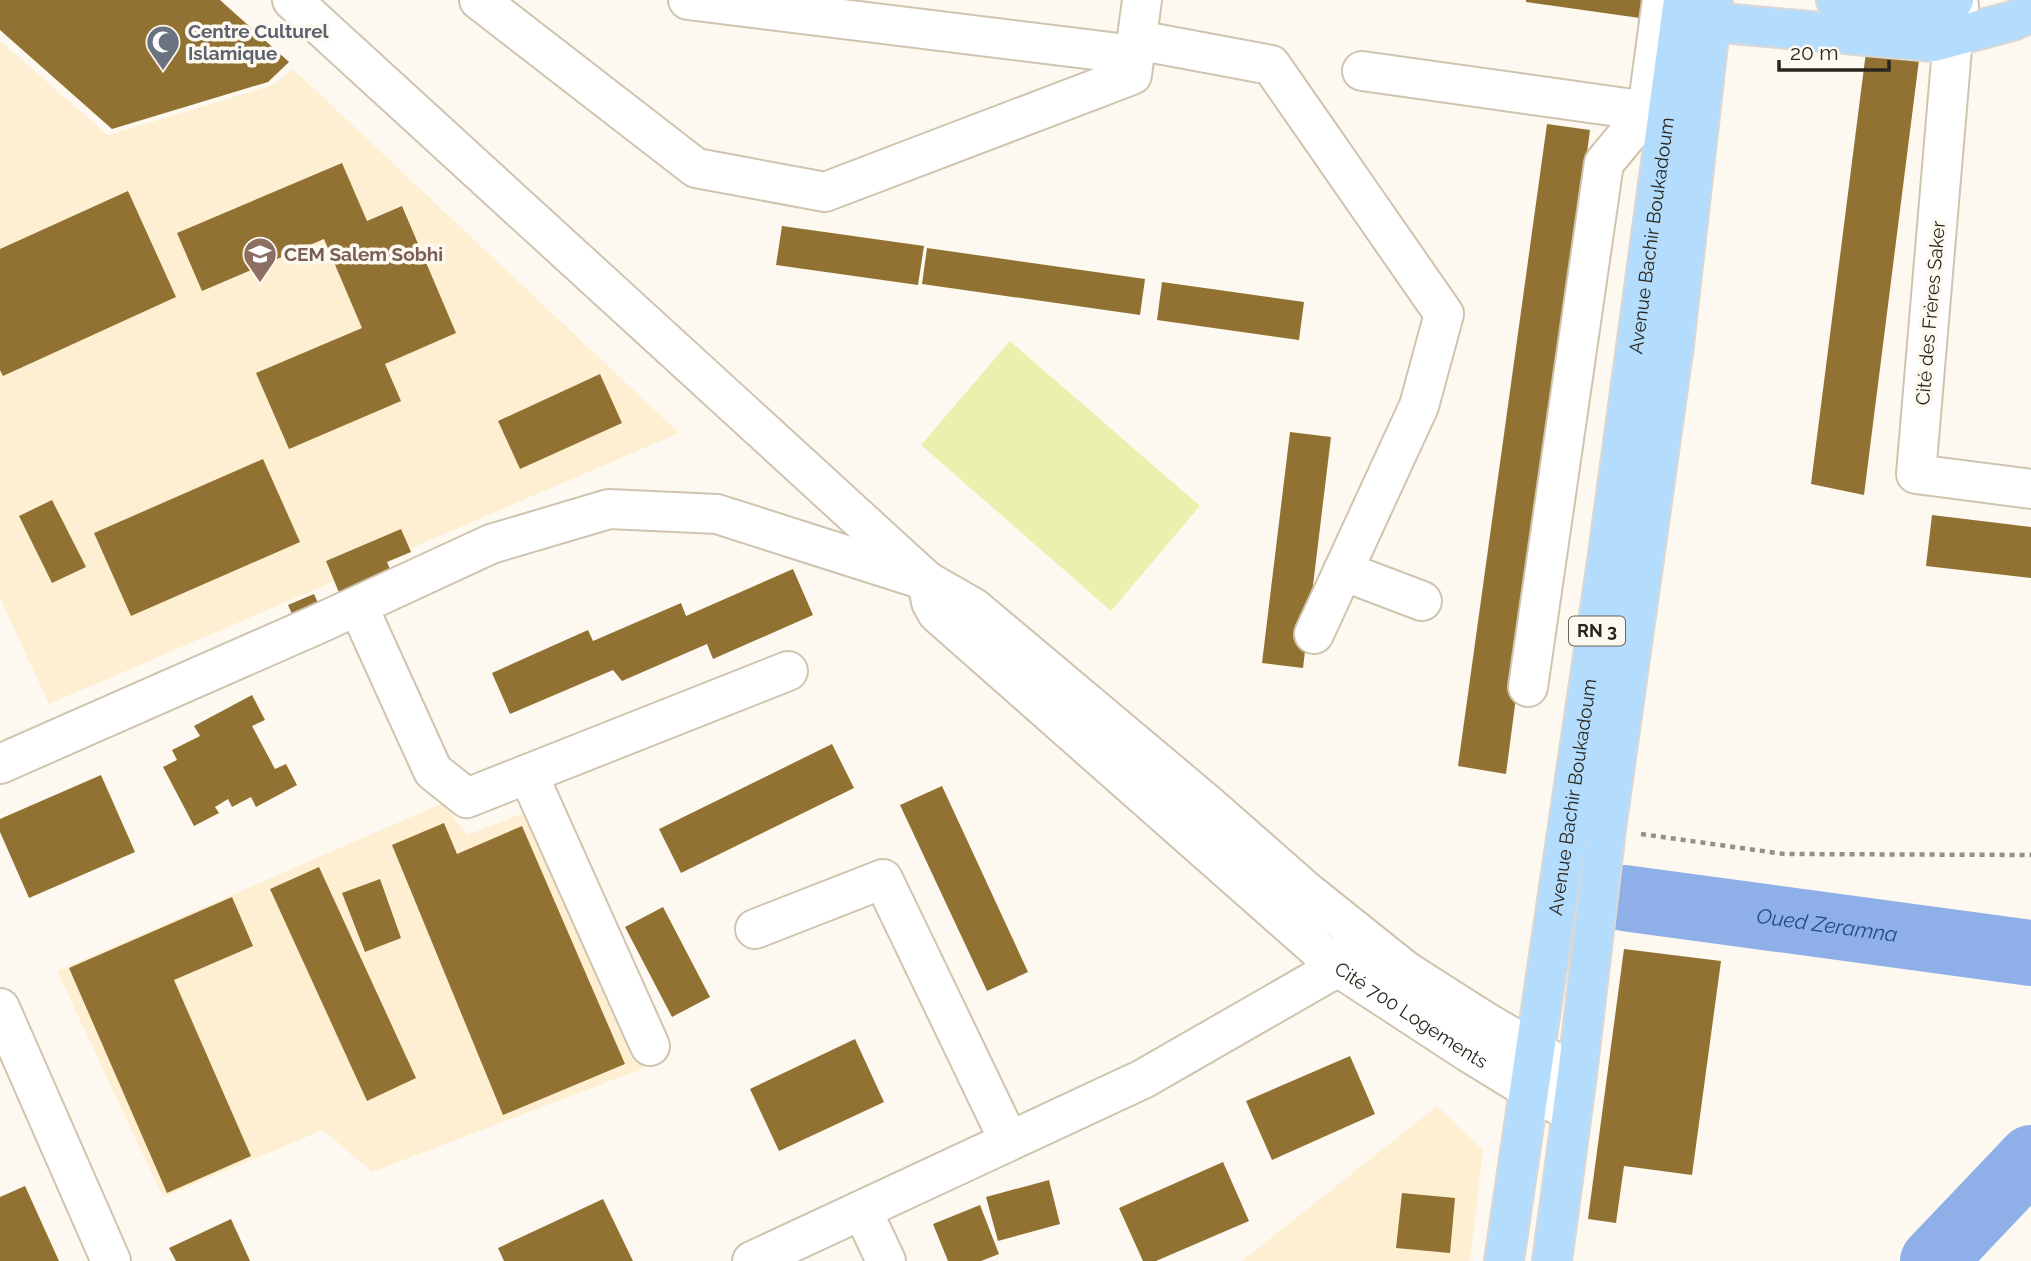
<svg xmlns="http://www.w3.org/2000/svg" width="2031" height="1261" font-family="Raleway,sans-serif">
<rect width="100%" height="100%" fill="#fef9f0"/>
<!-- built -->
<path fill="#feefd2" d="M0 41 108 135 273 85 293 69 679 433 49 704 0 598Z
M443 803 467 835 527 812 644 1068 372 1172 323 1130 163 1197 57 971Z
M1437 1106 1483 1150 1470 1261H1242Z"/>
<!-- green -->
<path fill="#eaf1af" d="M1010 341 1200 506 1111 611 921 445Z"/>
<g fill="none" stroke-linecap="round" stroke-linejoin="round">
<!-- river -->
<g stroke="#8eafe8" stroke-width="66">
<path id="s1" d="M1624 898 2031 953"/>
<path d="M1933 1261 2031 1158"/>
</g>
</g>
<!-- building -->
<path fill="#917232" d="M0 0H220L289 62 268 82 112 129 0 30Z
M1526 0H1649L1647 19 1526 2Z
M1867 44 1920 52 1864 495 1811 484Z
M1547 124 1590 130 1506 774 1458 766Z
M342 163 367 221 402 206 456 333 385 364 401 401 289 449 256 373 362 328 324 239 202 291 177 233Z
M128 191 176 297 3 376 0 370V249Z
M782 226 924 246 918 285 776 265Z
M927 248 1145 279 1140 315 922 284Z
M1162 282 1304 302 1299 340 1157 320Z
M600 374 622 423 520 469 498 421Z
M1290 432 1331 437 1303 668 1262 663Z
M263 459 300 542 131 616 94 533Z
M52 500 86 567 52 583 19 516Z
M1932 515 2031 527V578L1926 566Z
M401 529 411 552 387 562 404 602 352 624 326 561Z
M793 569 813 615 713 659 707 644 622 681 613 670 510 714 492 673 588 630 593 641 681 603 686 616Z
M314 594 331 632 305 643 288 605Z
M252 695 265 720 252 726 275 769 286 764 297 785 256 807 251 797 232 807 228 799 215 807 219 813 194 826 163 767 177 760 172 750 200 736 194 726Z
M832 744 854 788 681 873 659 829Z
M101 775 135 852 29 898 0 832V819Z
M942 786 1028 972 987 991 900 805Z
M444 823 457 854 522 826 625 1064 503 1115 392 845Z
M319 867 416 1078 367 1101 270 889Z
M380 879 401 938 365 952 342 893Z
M232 897 253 946 174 980 251 1156 167 1193 69 968Z
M663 907 710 997 672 1017 625 927Z
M1624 949 1721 961 1692 1175 1624 1166 1616 1223 1588 1219Z
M855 1039 884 1102 779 1151 750 1089Z
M1350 1056 1375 1114 1272 1160 1246 1101Z
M1223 1162 1249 1221 1156 1261H1143L1119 1208Z
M1049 1180 1060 1224 998 1241 986 1197Z
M25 1186 59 1261H0V1197Z
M1402 1193 1455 1198 1450 1253 1396 1248Z
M603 1199 633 1261H504L498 1248Z
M980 1205 999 1254 981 1261H948L933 1224Z
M231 1219 250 1261H176L169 1248Z"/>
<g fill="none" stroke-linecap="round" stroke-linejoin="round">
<!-- minor casing -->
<g stroke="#cfc4af" stroke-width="42">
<g id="minor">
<path id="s2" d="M292 0 927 581 931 602 937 613 1338 967 1468 1052 1530 1090 1571 1112"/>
<path d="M479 0 696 168 825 192 1132 75 1142 0"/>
<path d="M688 0 1135 55"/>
<path d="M1959 6 1953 37 1916 474 2031 489"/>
<path d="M1137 40 1271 65 1444 314 1419 406 1314 634"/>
<path d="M1362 71 1647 111"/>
<path d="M1343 571 1422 601"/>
<path d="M358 606 433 771 467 798 788 671"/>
<path d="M1528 687 1604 163 1647 111 1662 0"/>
<path d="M0 764 318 624 491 544 609 509 717 514 927 581 974 608 1206 803 1306 891 1406 971"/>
<path d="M528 774 650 1046"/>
<path d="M755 929 883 879 1009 1141"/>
<path d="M1382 969 1406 971 1486 1022 1577 1075"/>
<path d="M0 1008 111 1261"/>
<path d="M862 1210 886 1261"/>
<path d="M752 1261 1143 1079 1338 967 1351 946"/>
</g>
</g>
<!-- major casing -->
<g stroke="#d9d8d6" stroke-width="42">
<g id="major">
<path d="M1836 0 1924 10 1954 0"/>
<path d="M1694 2 1710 22 1934 42 2012 21 2031 13"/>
<path id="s3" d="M1504 1261 1607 561 1683 0"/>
<path d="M1552 1261 1577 1075 1606 829 1674 345 1713 0"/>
</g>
</g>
<!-- path -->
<path stroke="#948f87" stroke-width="4.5" stroke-dasharray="5 5" stroke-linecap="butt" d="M1641 834 1784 854 2031 855"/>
<!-- minor -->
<use href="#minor" stroke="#fff" stroke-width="38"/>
<!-- major -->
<use href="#major" stroke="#b3dcfd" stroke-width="38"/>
</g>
<!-- icons -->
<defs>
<g id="mosque-pin" transform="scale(1.75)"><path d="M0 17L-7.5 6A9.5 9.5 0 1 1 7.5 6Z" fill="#6b7280" stroke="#fef9f0"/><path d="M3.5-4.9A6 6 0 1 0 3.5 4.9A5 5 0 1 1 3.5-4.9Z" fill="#fff"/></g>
<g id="school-pin" transform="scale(1.75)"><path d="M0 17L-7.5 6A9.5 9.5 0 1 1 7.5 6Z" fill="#8d6e63" stroke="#fef9f0"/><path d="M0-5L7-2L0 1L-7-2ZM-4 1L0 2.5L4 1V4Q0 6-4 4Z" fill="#fff"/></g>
</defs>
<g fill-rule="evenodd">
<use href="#mosque-pin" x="163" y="42"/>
<use href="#school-pin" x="260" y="254"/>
</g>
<g text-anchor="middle" stroke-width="7" stroke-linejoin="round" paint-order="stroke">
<!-- shield labels -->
<rect fill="#fef9f0" stroke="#6a655d" stroke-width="2" x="1569" y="616.5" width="56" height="29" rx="5"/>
<g font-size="18" font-weight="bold" fill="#2a261e">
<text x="1597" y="637">RN 3</text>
</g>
<!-- worship labels -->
<g font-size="19" font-weight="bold" fill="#5b616d" stroke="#fef9f0" text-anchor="start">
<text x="188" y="38">Centre Culturel<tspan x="188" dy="22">Islamique</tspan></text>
</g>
<!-- street labels -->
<g font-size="19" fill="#2a261e" stroke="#fef9f0">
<text dy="7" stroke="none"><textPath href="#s3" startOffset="1036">Avenue Bachir Boukadoum</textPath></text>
<text transform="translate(1930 313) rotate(-85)" y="7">Cité des Frères Saker</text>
<text dy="7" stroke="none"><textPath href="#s3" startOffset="469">Avenue Bachir Boukadoum</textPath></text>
<text dy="7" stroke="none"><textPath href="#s2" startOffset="1517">Cité 700 Logements</textPath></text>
</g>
<!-- education labels -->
<g font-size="19" font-weight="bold" fill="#785e54" stroke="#fef9f0" text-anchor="start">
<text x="284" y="261">CEM Salem Sobhi</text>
</g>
<!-- water labels -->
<g font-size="21" font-style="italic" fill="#25498d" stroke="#fef9f0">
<text dy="7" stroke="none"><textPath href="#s1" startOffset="205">Oued Zeramna</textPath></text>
</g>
</g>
<!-- scale -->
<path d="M1779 60v10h110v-10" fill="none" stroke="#2a261e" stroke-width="3.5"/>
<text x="1790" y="60" font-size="21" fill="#2a261e" stroke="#fef9f0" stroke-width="5" paint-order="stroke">20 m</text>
</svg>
